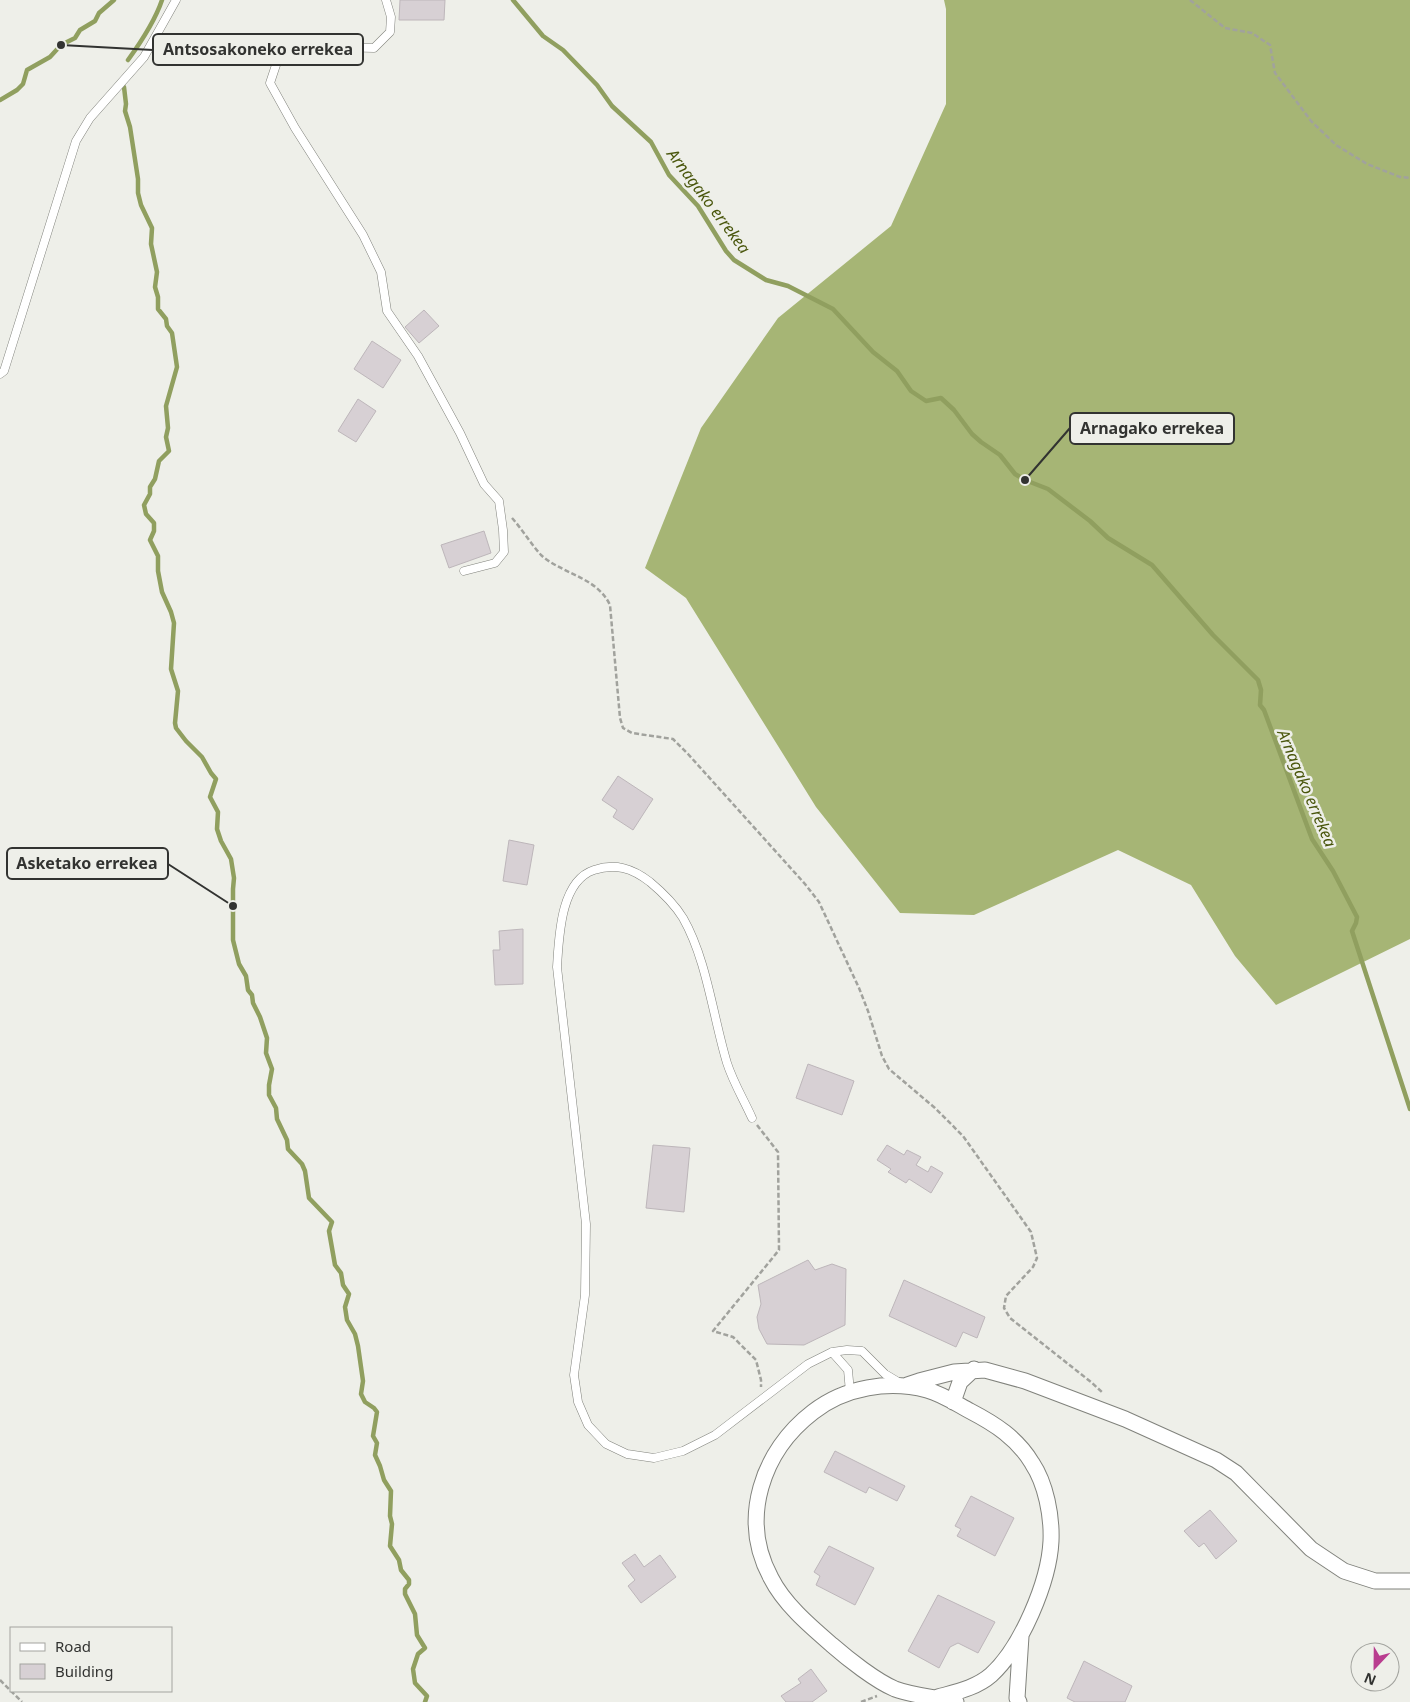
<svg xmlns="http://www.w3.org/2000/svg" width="1410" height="1702" font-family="'Noto Sans',sans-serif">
<rect width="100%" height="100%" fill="#eeefe9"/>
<!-- forest -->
<path fill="#a6b575" d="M944 0H1410V939L1276 1005 1235 956 1191 885 1118 850 974 915 900 913 816 807 686 598 645 568 701 428 778 318 891 226 946 104V9Z"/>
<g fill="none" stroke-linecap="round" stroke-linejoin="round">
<!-- stream -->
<path stroke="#909f5f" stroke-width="4.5" d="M513 0 543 36 563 50 597 85 612 106 651 142 669 175 698 206 726 251 734 260 766 280 788 286 833 309 873 352 897 371 911 391 926 401 941 398 954 410 972 434 981 442 1000 455 1015 474 1025 480 1048 489 1090 521 1108 538 1152 565 1213 635 1258 680 1261 690 1260 705 1264 710 1312 839 1333 871 1357 917 1356 923 1352 931 1410 1109
M128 60C141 42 155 21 162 0
M124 87 126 104 125 111 130 127 138 179V193L141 205 152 228 151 244 157 272 155 287 158 297V309L166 319 167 326 172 333 177 367 166 406 168 428 166 437 169 451 159 461 155 479 150 487V494L144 505 146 514 154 523V531L150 540 158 556V571L162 592 171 612 174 623 171 669 178 691 175 723 176 728 186 741 202 757 211 773 216 779 210 797 218 812 217 829 221 841 231 859 234 878 233 889V940L239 964 246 976 248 990 252 995 253 1003 260 1017 267 1038 266 1053 272 1069 269 1085V1095L276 1108 277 1119 287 1140 288 1149 302 1164 305 1171 309 1198 332 1222 329 1231 335 1265 341 1273 343 1285 349 1294 345 1307 347 1320 355 1334 358 1346 363 1381 361 1394 365 1402 374 1408 377 1412 373 1436 377 1443 375 1455 380 1466 384 1480 391 1491 390 1516 392 1524 390 1546 399 1560 401 1570 409 1580V1584L405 1589V1594L415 1614 417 1635 425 1648 418 1654 413 1669 415 1683 427 1696 425 1702
M0 100 17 90 23 84 27 70 50 57 61 45 75 38 80 30 95 21 99 13 114 0"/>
</g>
<!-- building -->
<path fill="#d7d0d4" stroke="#bdb6ba" d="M400 0H445L444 20H399Z
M424 310 439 326 419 343 405 327Z
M372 341 401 360 383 388 354 369Z
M358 399 376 411 356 442 338 431Z
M484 531 491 553 449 568 441 545Z
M618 776 653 799 633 830 613 817 617 810 602 800Z
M509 840 534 845 527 885 503 881Z
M523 929V984L495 985 493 950H500L499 931Z
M808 1064 854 1081 842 1115 796 1098Z
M653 1145 690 1148 684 1212 646 1208Z
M887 1145 904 1155 907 1150 921 1157 916 1165 928 1172 931 1166 943 1173 931 1193 909 1179 906 1183 888 1172 891 1169 877 1160Z
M808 1260 815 1270 832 1264 846 1269 845 1325 804 1345 767 1344 759 1329 757 1317 761 1304 758 1285Z
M904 1280 985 1317 977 1338 963 1332 956 1347 889 1316Z
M835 1451 905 1486 897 1501 869 1487 866 1493 824 1472Z
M971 1496 1014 1518 995 1556 957 1536 961 1529 955 1526Z
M1210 1510 1237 1541 1216 1559 1204 1543 1199 1547 1184 1531Z
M829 1546 874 1568 855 1605 816 1585 820 1576 814 1572Z
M635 1554 644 1567 660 1555 676 1577 641 1603 628 1586 635 1580 622 1563Z
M938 1595 995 1622 978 1653 958 1643 950 1647 939 1668 908 1651Z
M1084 1661 1132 1686 1125 1702H1075L1067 1698Z
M811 1669 827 1691 812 1702H786L781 1696 801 1683 798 1679Z"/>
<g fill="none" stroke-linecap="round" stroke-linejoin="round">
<!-- service casing -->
<g stroke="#80827c" stroke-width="9">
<path id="service" d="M386 0 391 17 390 32 374 48 301 46 278 59 270 83 295 128 363 235 381 272 387 311 418 356 460 433 484 484 499 501 503 530 504 552 495 563 464 571
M0 374 4 371 76 141 90 118 144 57 176 0
M752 1118C744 1100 733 1082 727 1063 713 1017 707 960 683 918 675 905 662 892 650 882 632 868 615 863 594 870 560 881 559 938 557 967L586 1224 585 1295 574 1375 578 1402 588 1425 606 1444 627 1454 654 1458 683 1451 715 1435 808 1364 832 1352 847 1350 862 1351 885 1374 900 1383
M832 1352 848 1370 850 1392"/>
</g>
<!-- minor casing -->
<g stroke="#80827c" stroke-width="17">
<path id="minor" d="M907 1385 919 1381 954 1372 985 1370 1025 1381 1125 1419 1216 1460 1236 1473 1311 1549 1344 1571 1375 1581H1410
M953 1402 960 1382 974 1369
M938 1697C956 1692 976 1688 991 1675 1021 1648 1049 1582 1051 1541 1052 1516 1046 1484 1032 1463 1017 1438 995 1424 970 1411 957 1404 942 1394 927 1390 889 1380 845 1387 813 1412 762 1451 739 1519 771 1578 784 1604 810 1626 832 1645 848 1659 876 1681 895 1689 914 1696 936 1697 956 1702
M1019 1702 1017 1698 1021 1636"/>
</g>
<!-- path -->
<path stroke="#a1a29d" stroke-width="2.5" stroke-dasharray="5 2.5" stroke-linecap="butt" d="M1190 0 1225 28 1252 33 1270 45 1275 73 1311 121 1336 145 1367 164 1400 177 1410 178
M512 518C522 529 531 544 541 555 562 574 597 577 610 605L620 718 623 728 632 733 673 739 688 754 805 884 819 902 859 988 868 1011 882 1056 889 1069 935 1108 963 1136 1031 1232 1037 1258 1033 1267 1006 1296 1004 1308 1010 1318 1091 1382 1103 1393
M757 1125 778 1152 779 1250 713 1331 733 1337 756 1360 761 1380V1387
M0 1680 22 1702
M861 1702 877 1696"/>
<!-- service -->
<use href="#service" stroke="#fff" stroke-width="8"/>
<!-- minor -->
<use href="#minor" stroke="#fff" stroke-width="15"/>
</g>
<g text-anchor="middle" stroke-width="5" stroke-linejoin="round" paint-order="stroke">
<!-- water labels -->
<g font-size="16" font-style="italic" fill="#49560c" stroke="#eeefe9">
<text transform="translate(709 201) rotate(53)" y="6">Arnagako errekea</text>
<text transform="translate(1307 788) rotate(67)" y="6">Arnagako errekea</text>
</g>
</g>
<!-- callouts -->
<path fill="none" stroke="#323331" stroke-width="2" d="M61 45L153 50M1025 480L1070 428M233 906L168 864"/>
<g fill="#323331" stroke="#eeefe9" stroke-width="2">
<circle cx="61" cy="45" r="5"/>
<circle cx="1025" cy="480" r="5"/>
<circle cx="233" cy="906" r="5"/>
</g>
<g fill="#eeefe9" stroke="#323331" stroke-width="2">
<rect x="153" y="34" width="210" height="31" rx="5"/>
<rect x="1070" y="413" width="164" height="31" rx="5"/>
<rect x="7" y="848" width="161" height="31" rx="5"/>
</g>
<g font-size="16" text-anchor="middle" font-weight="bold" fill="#323331">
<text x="258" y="55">Antsosakoneko errekea</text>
<text x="1152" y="434">Arnagako errekea</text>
<text x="87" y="869">Asketako errekea</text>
</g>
<!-- legend -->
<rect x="10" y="1627" width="162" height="65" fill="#eeefe9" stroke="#a3a49f"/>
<rect x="20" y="1643" width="25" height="8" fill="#ffffff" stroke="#a3a49f"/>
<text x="55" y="1652" font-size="15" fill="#323331">Road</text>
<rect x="20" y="1664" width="25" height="15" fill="#d7d0d4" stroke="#a3a49f"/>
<text x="55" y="1677" font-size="15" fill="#323331">Building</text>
<!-- north arrow -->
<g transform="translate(1375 1667) rotate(202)"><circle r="24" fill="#eeefe9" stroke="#a3a49f"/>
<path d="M0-4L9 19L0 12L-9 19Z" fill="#b93d8f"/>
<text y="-8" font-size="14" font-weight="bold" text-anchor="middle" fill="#323331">N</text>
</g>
</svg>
